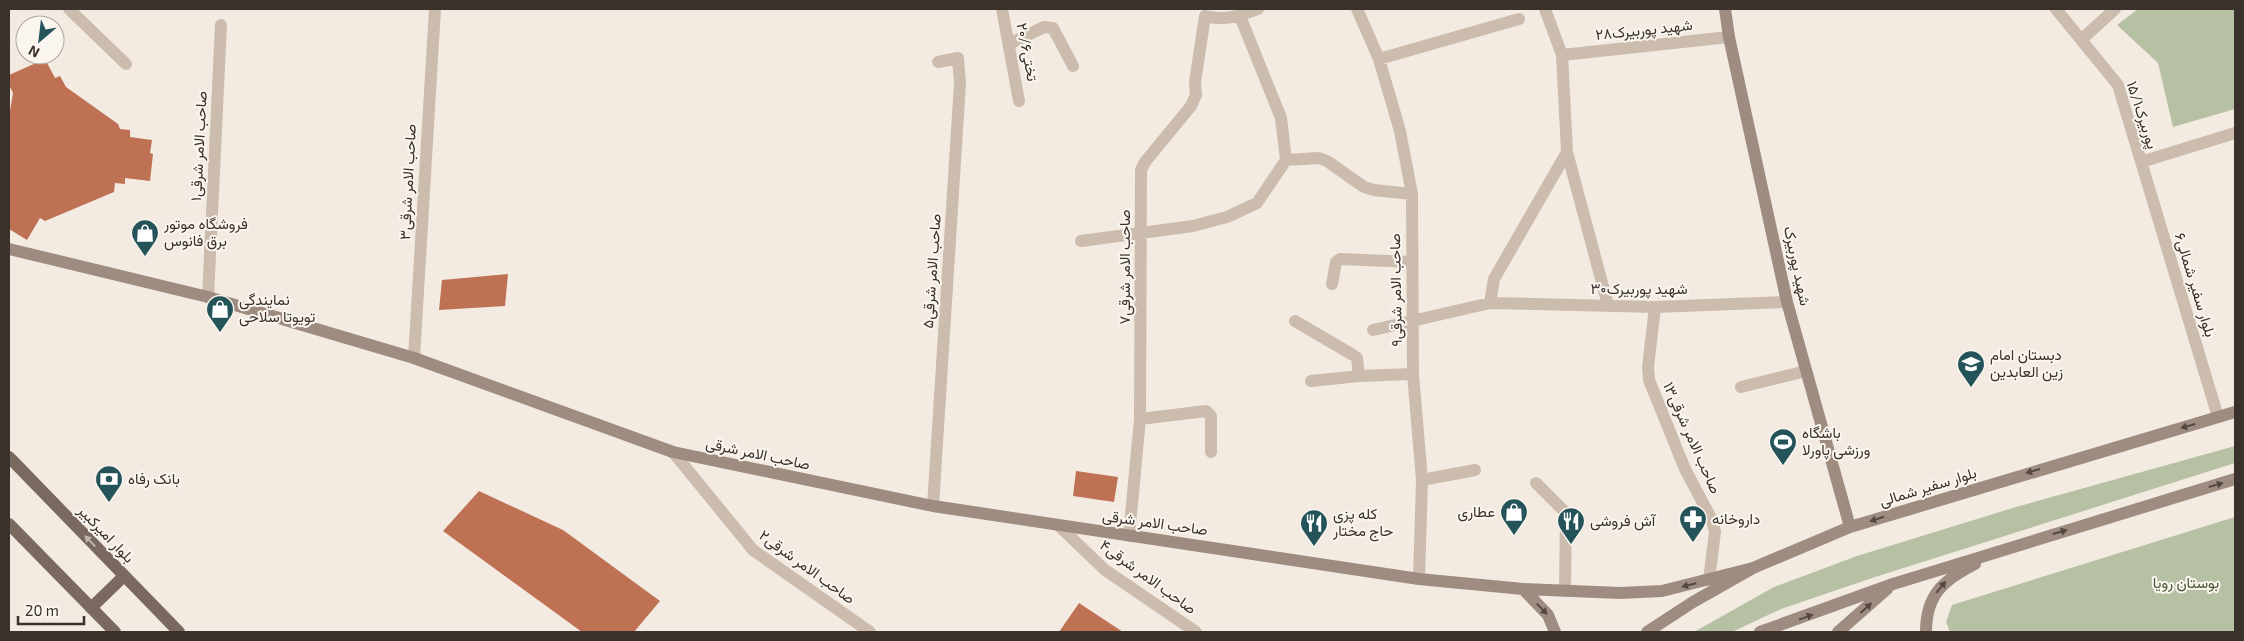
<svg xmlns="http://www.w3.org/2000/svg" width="2244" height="641" font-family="'Exo 2',Vazirmatn,sans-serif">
<rect width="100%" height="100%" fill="#f3ebe2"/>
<!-- green -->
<path fill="#b6c1a3" d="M2138 9H2235V109L2173 127 2158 63 2117 25Z
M2235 446V463L1872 578 1781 609 1732 632H1694L1774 587 1857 556 2016 507Z
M2235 517V632H1950L1946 622 1952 605Z"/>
<!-- building -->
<path fill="#bf7154" d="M45 59 55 78 60 76 66 87 118 124 120 129 130 130V137L152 140 150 153 153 154 150 181 125 178V184L115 183 114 192 45 221 40 218 27 240 9 229V117L13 93 9 85V75Z
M508 274 505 306 439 310 442 280Z
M1076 471 1118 477 1114 502 1073 496Z
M479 491 563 530 660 601 634 632H582L443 531Z
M1079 603 1123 632H1059Z"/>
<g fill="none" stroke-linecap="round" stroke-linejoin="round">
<!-- street -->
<path stroke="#cbbcae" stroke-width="12" d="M69 9 126 64
M1002 9 1019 101
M1357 9 1379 59 1400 131 1412 194 1413 374 1422 480 1419 579
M1545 9 1562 55 1567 152 1608 305
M2056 9 2118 85 2218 417
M1205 16C1225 21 1240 16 1258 9
M2082 39 2115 9
M1009 44 1044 27 1053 28 1073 66
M1562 55 1729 37
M1379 59 1519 19
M1286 160 1319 158 1327 161 1364 187 1374 190 1412 194
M2141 162 2235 133
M1081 241 1193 226 1227 217 1257 203 1286 160 1281 118 1240 16
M1332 284 1336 262 1340 259 1412 262
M208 297 221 25
M1490 303 1494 279 1567 152
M1655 307 1648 367 1649 380 1685 469 1712 520 1715 532 1709 580
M1295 321 1353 355 1357 358 1359 376
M1373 330 1490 303 1655 307 1787 302
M414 358 435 9
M1311 381 1359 376 1413 374
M1741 387 1806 371
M1140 419 1206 411 1211 416V452
M673 452 753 550 870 632
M1422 480 1475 470
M1536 483 1566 513 1565 591
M933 506 960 83 958 58 938 62
M1059 526 1105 570 1196 632
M1129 536 1140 419 1141 170 1145 162 1191 106 1196 95 1195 82 1205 16"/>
<!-- secondary -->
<path stroke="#9e8c80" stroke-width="12" d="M1725 9 1729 37 1787 302 1850 527
M9 249 208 297 414 358 673 452 933 506 1419 579 1523 589 1620 593 1662 591 1753 568
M1523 589 1548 615 1555 632
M1647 632 1693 602 1753 568 1850 527 2235 412
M1760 632 1893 584 2235 479
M1838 632 1887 589
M1926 632C1926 595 1943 580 1975 564"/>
<!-- primary -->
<path stroke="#7a695e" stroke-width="12" d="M9 457 179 632
M9 524 115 632
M91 608 124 576"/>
</g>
<!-- one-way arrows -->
<defs><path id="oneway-solid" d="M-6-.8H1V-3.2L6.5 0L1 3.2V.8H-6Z" transform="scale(1.25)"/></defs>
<g fill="#534841">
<use href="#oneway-solid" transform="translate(2188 426) rotate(164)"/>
<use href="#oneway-solid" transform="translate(2033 471) rotate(164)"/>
<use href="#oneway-solid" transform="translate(2216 485) rotate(-16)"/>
<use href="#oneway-solid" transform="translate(1877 519) rotate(163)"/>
<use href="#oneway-solid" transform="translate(2060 532) rotate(-16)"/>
<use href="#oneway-solid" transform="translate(1689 585) rotate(166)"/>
<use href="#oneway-solid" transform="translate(1941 587) rotate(-51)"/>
<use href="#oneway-solid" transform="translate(1866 608) rotate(-42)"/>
<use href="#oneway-solid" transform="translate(1542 609) rotate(46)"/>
<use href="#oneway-solid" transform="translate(1806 617) rotate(-20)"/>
</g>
<use fill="#c0b6ae" href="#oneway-solid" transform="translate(90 541) rotate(-134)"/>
<!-- icons -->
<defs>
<g id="shop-pin" transform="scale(1.4375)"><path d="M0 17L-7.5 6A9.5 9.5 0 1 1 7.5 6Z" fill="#245459" stroke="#faf5ef"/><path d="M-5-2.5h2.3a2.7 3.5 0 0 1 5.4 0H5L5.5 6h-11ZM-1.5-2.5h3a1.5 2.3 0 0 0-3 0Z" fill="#fff"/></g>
<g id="school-pin" transform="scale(1.4375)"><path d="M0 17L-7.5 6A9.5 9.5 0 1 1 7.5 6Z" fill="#245459" stroke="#faf5ef"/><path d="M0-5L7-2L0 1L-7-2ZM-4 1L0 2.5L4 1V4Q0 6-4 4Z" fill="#fff"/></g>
<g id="stadium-pin" transform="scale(1.4375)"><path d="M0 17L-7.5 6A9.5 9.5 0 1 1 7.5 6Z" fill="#245459" stroke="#faf5ef"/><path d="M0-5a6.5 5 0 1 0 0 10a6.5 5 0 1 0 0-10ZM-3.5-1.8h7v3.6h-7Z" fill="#fff"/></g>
<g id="bank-pin" transform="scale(1.4375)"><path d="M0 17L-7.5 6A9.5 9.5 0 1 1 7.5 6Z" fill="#245459" stroke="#faf5ef"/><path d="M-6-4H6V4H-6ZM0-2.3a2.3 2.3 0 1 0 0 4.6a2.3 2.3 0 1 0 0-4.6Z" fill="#fff"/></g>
<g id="pharmacy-pin" transform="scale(1.4375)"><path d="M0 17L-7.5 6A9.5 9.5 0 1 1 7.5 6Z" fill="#245459" stroke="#faf5ef"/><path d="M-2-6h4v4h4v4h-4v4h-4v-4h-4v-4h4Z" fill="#fff"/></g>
<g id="restaurant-pin" transform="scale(1.4375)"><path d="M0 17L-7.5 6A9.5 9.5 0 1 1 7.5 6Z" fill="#245459" stroke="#faf5ef"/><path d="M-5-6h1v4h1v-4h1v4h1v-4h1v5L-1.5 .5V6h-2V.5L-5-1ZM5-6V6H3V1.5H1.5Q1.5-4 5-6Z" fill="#fff"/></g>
</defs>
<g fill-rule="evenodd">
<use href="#shop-pin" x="145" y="233"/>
<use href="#shop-pin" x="220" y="309"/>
<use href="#school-pin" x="1971" y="364"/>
<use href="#stadium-pin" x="1783" y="442"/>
<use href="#bank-pin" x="109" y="479"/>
<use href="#shop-pin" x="1514" y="512"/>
<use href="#pharmacy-pin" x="1693" y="519"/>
<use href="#restaurant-pin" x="1571" y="521"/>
<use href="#restaurant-pin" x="1314" y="523"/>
</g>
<g text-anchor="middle" stroke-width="4" stroke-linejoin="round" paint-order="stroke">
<!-- street labels -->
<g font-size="15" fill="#3a312c" stroke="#faf5ef">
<text transform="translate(1644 30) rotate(-6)" y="5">شهید پوربیرک۲۸</text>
<text transform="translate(1027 52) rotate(79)" y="5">تختی۲۰/۶</text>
<text transform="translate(2142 115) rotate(72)" y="5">پوربیرک۱۵/۱</text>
<text transform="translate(199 146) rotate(-87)" y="5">صاحب الامر شرقی۱</text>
<text transform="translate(408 182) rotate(-87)" y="5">صاحب الامر شرقی۳</text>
<text transform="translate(1797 266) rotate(78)" y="5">شهید پوربیرک</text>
<text transform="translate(1125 267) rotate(-90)" y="5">صاحب الامر شرقی۷</text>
<text transform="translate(932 271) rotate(-86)" y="5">صاحب الامر شرقی۵</text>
<text transform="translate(2195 285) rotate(73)" y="5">بلوار سفیر شمالی۶</text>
<text x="1639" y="294">شهید پوربیرک۳۰</text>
<text transform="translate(1396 290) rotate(-91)" y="5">صاحب الامر شرقی۹</text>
<text transform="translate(1692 438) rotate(66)" y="5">صاحب الامر شرقی۱۳</text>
<text transform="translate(758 454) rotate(12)" y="5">صاحب الامر شرقی</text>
<text transform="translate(1928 487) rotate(-17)" y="5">بلوار سفیر شمالی</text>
<text transform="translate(1155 523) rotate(8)" y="5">صاحب الامر شرقی</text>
<text transform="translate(106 534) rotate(46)" y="5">بلوار امیرکبیر</text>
<text transform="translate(807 567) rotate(36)" y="5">۲صاحب الامر شرقی</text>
<text transform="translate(1148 577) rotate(36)" y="5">صاحب الامر شرقی۴</text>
</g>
<!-- poi labels -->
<g font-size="15" fill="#3a312c" stroke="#faf5ef" text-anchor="start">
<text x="164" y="229">فروشگاه موتور<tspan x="164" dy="17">برق فانوس</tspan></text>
<text x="239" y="305">نمایندگی<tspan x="239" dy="17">تویوتا سلاحی</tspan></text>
<text x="1990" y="360">دبستان امام<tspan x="1990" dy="17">زین العابدین</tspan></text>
<text x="1802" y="438">باشگاه<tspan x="1802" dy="17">ورزشی پاورلا</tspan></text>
<text x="128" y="484">بانک رفاه</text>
<text x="1495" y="517" text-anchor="end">عطاری</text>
<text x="1333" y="519">کله پزی<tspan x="1333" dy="17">حاج مختار</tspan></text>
<text x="1712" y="524">داروخانه</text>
<text x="1590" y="526">آش فروشی</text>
</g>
<!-- park labels -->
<g font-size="15" fill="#485731" stroke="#faf5ef">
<text x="2186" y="588">بوستان رویا</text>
</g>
</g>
<!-- border -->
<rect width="2244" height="641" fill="none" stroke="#3a312c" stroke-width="20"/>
<!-- north arrow -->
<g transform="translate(40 40) rotate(208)"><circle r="24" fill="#faf5ef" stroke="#ada7a1"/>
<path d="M0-4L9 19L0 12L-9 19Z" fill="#245459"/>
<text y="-8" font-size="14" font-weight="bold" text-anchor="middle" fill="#3a312c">N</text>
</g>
<!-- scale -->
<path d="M18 616v8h66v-8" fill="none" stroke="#3a312c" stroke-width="2.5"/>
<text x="25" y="616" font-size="15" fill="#3a312c" stroke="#faf5ef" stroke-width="4" paint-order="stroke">20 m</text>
</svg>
